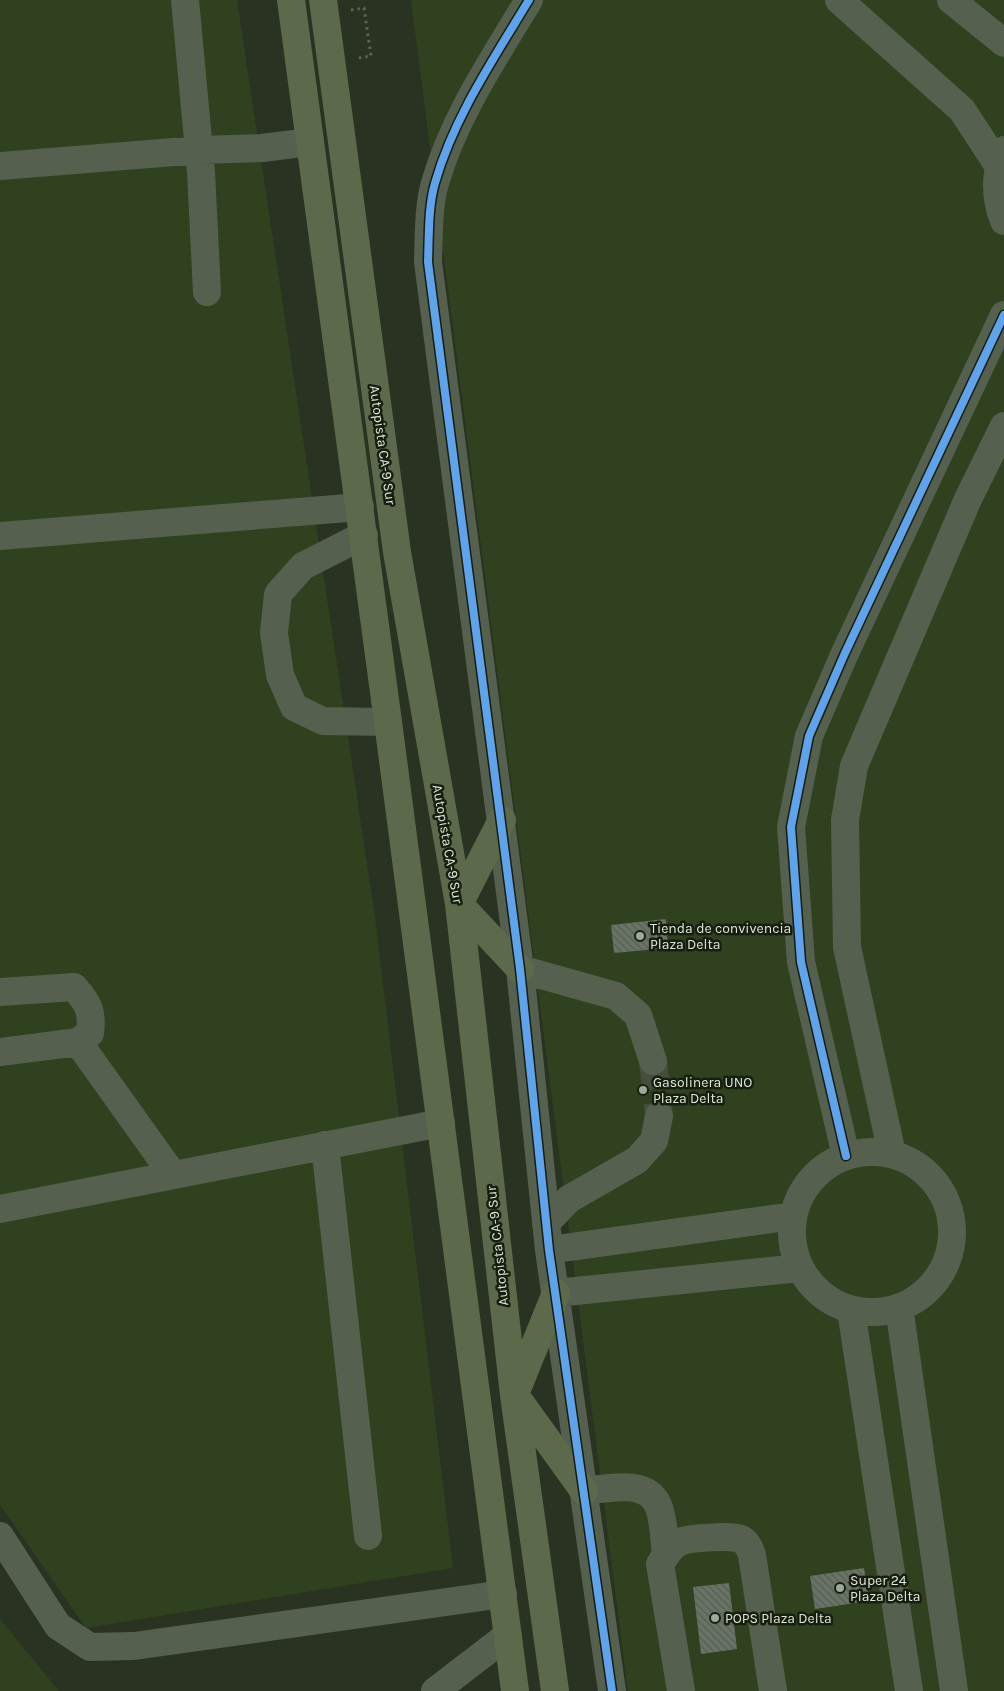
<svg xmlns="http://www.w3.org/2000/svg" width="1004" height="1691" font-family="Karla,sans-serif">
<defs>
<pattern id="building-back-hatch" width="6" height="6" patternUnits="userSpaceOnUse" patternTransform="scale(1.25)"><rect width="6" height="6" fill="#697366"/><path d="M-1 5l2 2M0 0l6 6M5-1l2 2" fill="none" stroke="#575e55"/></pattern>
</defs>
<rect width="100%" height="100%" fill="#2a3222"/>
<!-- built -->
<path fill="#30411f" d="M0 0H237L375 917 453 1568 86 1628 0 1505Z
M411 0H1004V1691H628Z
M0 1619 59 1691H0Z"/>
<!-- building -->
<path fill="url(#building-back-hatch)" d="M666 919 668 948 614 953 611 925Z
M864 1568 869 1601 815 1609 810 1576Z
M729 1583 737 1649 701 1654 693 1587Z"/>
<g fill="none" stroke-linecap="round" stroke-linejoin="round">
<!-- minor-tunnel -->
<path stroke="#454d3d" stroke-width="28" stroke-dasharray="28 14" stroke-linecap="butt" d="M653 1061 659 1116"/>
<!-- path -->
<path stroke="#5c6455" stroke-width="3" stroke-dasharray="2.5 4" stroke-linecap="butt" d="M351 10 364 8 371 56 359 58"/>
<!-- minor -->
<path stroke="#56604e" stroke-width="28" d="M185 0 201 172 207 292
M529 0C494 58 454 117 435 183 428 207 429 237 428 262L520 969 549 1250 612 1691
M839 0 962 110 998 165
M951 0 1004 43
M1004 150C995 173 995 198 1004 221
M0 166 199 150 262 148 310 142
M364 535 303 566 278 594 274 633 280 675 294 707 323 721 388 722
M0 536 360 507
M520 969 616 996 638 1015 653 1061
M0 992 74 987C88 1003 93 1011 90 1033L78 1042 0 1052
M78 1042 173 1175
M325 1145 368 1536
M792 1232a80 80 0 1 1 160 0a80 80 0 1 1-160 0Z
M892 1154 847 947 845 820 854 766 968 499 1004 426
M846 1156 801 962 791 827 809 736 845 653 1004 315
M0 1209 441 1123
M546 1223 569 1199 637 1160 654 1141 659 1116
M549 1250 793 1216
M556 1293 800 1268
M899 1307 954 1691
M851 1310 909 1691
M584 1491C607 1489 646 1478 658 1505 664 1519 664 1539 666 1554
M0 1536 58 1626 90 1647 134 1646 503 1594
M435 1691 508 1635
M681 1691 660 1564C666 1555 672 1544 682 1541 692 1538 733 1535 741 1539 748 1543 750 1549 752 1555L773 1691"/>
<!-- highway -->
<path stroke="#5c6a4b" stroke-width="28" d="M291 0 388 722 515 1691
M323 0 397 552 459 904 514 1395 555 1691
M459 904 502 820
M459 904 520 969
M515 1394 556 1293
M517 1398 584 1491"/>
<!-- cycleway casing -->
<g stroke="#171e10" stroke-width="11">
<path id="cycleway" d="M529 0C494 58 454 117 435 183 428 207 429 237 428 262L520 969 549 1250 612 1691
M846 1156 801 962 791 827 809 736 845 653 1004 315"/>
</g>
<!-- cycleway -->
<use href="#cycleway" stroke="#60a3ed" stroke-width="8"/>
</g>
<!-- markers -->
<g fill="#9ea896" stroke="#171e10" stroke-width="2">
<circle cx="640" cy="936" r="5"/>
<circle cx="643" cy="1090" r="5"/>
<circle cx="840" cy="1588" r="5"/>
<circle cx="715" cy="1618" r="5"/>
</g>
<g text-anchor="middle" stroke-width="5" stroke-linejoin="round" paint-order="stroke">
<!-- street labels -->
<g font-size="14" fill="#dde7d5" stroke="#171e10">
<text transform="translate(383 445) rotate(82)" y="5">Autopista CA-9 Sur</text>
<text transform="translate(448 844) rotate(80)" y="5">Autopista CA-9 Sur</text>
<text transform="translate(497 1246) rotate(-96)" y="5">Autopista CA-9 Sur</text>
</g>
<!-- poi labels -->
<g font-size="14" fill="#dde7d5" stroke="#171e10" text-anchor="start">
<text x="650" y="933">Tienda de convivencia<tspan x="650" dy="16">Plaza Delta</tspan></text>
<text x="653" y="1087">Gasolinera UNO<tspan x="653" dy="16">Plaza Delta</tspan></text>
<text x="850" y="1585">Super 24<tspan x="850" dy="16">Plaza Delta</tspan></text>
<text x="725" y="1623">POPS Plaza Delta</text>
</g>
</g>
</svg>
